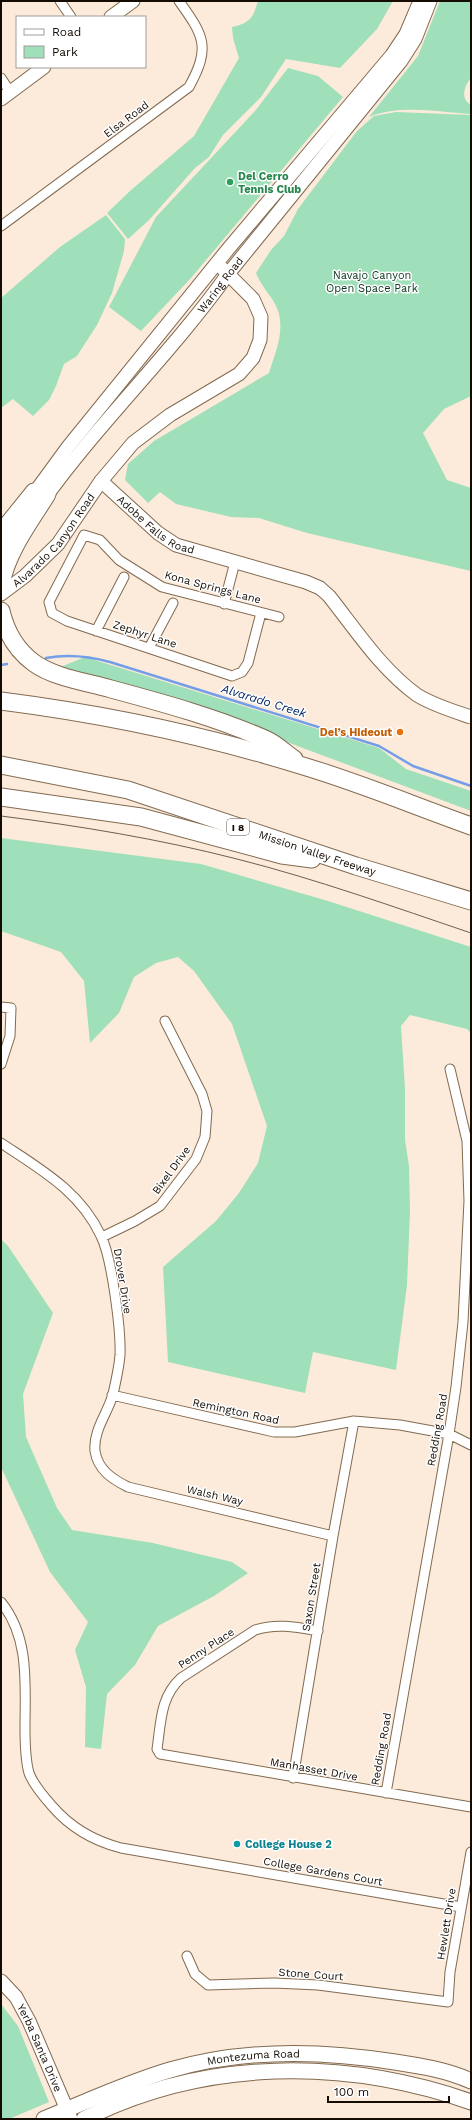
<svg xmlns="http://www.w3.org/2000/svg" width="472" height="2120" font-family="'Work Sans',sans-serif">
<rect width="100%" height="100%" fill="#fcebda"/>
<!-- green -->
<path fill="#9fdfb9" d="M258 1H393L377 29 340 68 286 59 261 97 223 135 209 157 195 168 149 220 128 239 107 213 130 191 194 136 239 58 233 38 232 27C250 23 253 18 258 1Z
M440 1H471V78C464 86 460 99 471 105V114C438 112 401 104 369 117L418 56Z
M288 68 318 76 343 97 191 278 141 331 109 307 156 217 255 111Z
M396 112 471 115V396L444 409 423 433 447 480 471 488V571L307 533 259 518 231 517 176 504 160 492 148 503 125 480 128 464 154 441 269 373C275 353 286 330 277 308 272 296 262 288 256 273L271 250 284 236 298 209 357 131 374 116Z
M106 215 125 239 124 251 112 293 97 325 77 356 64 364 56 386 49 400 33 416 13 399 1 408V298L60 247Z
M85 657 379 748 406 769 471 791V811L215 715 58 668Z
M1 838 201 864 328 901 471 947V1033L467 1029 410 1015 401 1026 405 1089V1140L409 1166 410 1211 407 1285 396 1370 313 1352 305 1393 168 1362 163 1267 216 1221 239 1193 258 1163 267 1126 232 1024 194 971 178 957 156 963 134 977 119 1013 90 1043 84 981 61 952 1 931Z
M1 1239 8 1246 53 1313 23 1394 26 1437 57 1508 72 1530 153 1543 232 1562 248 1573 214 1596 158 1626 135 1665 107 1694 101 1749 85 1747 86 1687 75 1650 88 1622 50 1572 1 1467Z
M1 2004 18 2026 49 2102 9 2119H1Z"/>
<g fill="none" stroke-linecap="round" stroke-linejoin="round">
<!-- stream -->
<path stroke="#749ee7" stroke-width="2.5" d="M46 658C68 654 88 656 110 662L379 746 413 766 471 786
M1 665 7 664"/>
<!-- street casing -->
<g stroke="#826a50" stroke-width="11">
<path id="street" d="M60 1 71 17
M1 78 10 92
M1 226 189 87C211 47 204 36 179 1
M224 604 235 562
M261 613 248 663 242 672 232 676 67 621 52 613 49 602 84 535 100 540 119 560 162 587 279 617
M96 631 124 577
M149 648 173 603
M1 1007 11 1008 10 1036 1 1064
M1 1143C40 1169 80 1191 101 1236 112 1258 121 1331 120 1355 119 1368 116 1381 113 1394 108 1413 93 1430 95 1451 98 1470 112 1479 128 1487L333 1536
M102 1237 135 1221 160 1206 196 1159 205 1137 207 1111 202 1094 165 1021
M112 1395 274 1432H295L354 1421 400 1425 449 1434 471 1445
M1 1602C30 1638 25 1684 25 1728 25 1742 25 1759 29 1773 33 1784 44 1797 52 1806 70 1827 94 1841 121 1848L461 1907
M318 1631C296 1627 276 1623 255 1630L181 1678C160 1697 161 1723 157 1749L160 1754 471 1807
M293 1778 333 1536 354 1421
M386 1793 449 1434 456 1387 463 1322 469 1201 467 1141 450 1069
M187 1956 195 1974 208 1985 274 1983 318 1985 448 2002 450 1972 471 1852"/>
</g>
<!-- secondary casing -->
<g stroke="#826a50" stroke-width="15">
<g id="secondary">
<path d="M111 17 133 1"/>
<path d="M1 99 44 67"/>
<path id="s1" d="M101 481 158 533 176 545 306 582 320 588 329 596C356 630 381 669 417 695 433 705 453 711 471 717"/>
<path d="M30 499 68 447 229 248 392 55 406 34 420 1"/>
<path id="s2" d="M42 502C99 422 171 354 228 274L401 61 415 39 430 1"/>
<path d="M1 551 17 522"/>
<path id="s3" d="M1 594 25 576 58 544 101 481 133 443 170 415 239 374 253 358 260 340 261 317 253 299 222 268"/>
<path id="s4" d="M1 1981 16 1997 29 2021 71 2119"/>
</g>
</g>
<!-- primary casing -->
<g stroke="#826a50" stroke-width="17">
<g id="primary">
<path id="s5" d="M44 2119C86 2102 126 2083 170 2070 242 2049 321 2050 395 2062 421 2066 447 2070 471 2081"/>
<path d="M84 2119C205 2058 345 2058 471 2102"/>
</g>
</g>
<!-- highway casing -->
<g stroke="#826a50" stroke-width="19">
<g id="highway">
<path d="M1 533 34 492"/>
<path d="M1 584C7 551 30 522 47 494"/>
<path d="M1 611C6 632 16 650 34 663 55 678 87 682 111 689 163 703 218 718 267 740 276 744 285 753 294 759"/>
<path d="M1 701C103 714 204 735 303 766 360 783 415 806 471 826"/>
<path id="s6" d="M1 765 128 790 356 866 471 901"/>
<path d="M1 797 141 817 282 855 312 859"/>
</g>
</g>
<!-- street -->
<use href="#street" stroke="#fff" stroke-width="9"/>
<!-- secondary -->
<use href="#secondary" stroke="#fff" stroke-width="13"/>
<!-- primary -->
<use href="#primary" stroke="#fff" stroke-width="15"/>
<!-- highway -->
<use href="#highway" stroke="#fff" stroke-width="17"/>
<!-- tram -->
<path stroke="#6b5f53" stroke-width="1" d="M1 816C80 826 159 839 237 859 316 879 394 907 471 933"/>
</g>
<!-- markers -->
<circle fill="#2e9e5b" stroke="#fff" stroke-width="1.5" cx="230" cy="182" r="4"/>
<circle fill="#e8710a" stroke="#fff" stroke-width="1.5" cx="400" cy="732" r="4"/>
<circle fill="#0f9aa8" stroke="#fff" stroke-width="1.5" cx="237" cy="1844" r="4"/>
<g text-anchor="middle" stroke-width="3" stroke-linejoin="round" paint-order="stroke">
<!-- shield labels -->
<rect fill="#fff" stroke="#5a544f" stroke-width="1" x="227" y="819" width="22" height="16" rx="3"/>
<g font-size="10" font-weight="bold" fill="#140b03">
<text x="238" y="831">I 8</text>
</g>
<!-- street labels -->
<g font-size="11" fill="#140b03" stroke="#fff">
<text transform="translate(126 119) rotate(-37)" y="4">Elsa Road</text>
<text dy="4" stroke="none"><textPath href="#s2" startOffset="281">Waring Road</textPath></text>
<text dy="4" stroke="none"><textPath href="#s1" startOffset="71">Adobe Falls Road</textPath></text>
<text dy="4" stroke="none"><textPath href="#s3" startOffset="76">Alvarado Canyon Road</textPath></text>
<text transform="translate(213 587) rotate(15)" y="4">Kona Springs Lane</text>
<text transform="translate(145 634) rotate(18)" y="4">Zephyr Lane</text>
<text dy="4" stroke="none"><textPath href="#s6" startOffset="329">Mission Valley Freeway</textPath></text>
<text transform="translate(171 1170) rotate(-54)" y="4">Bixel Drive</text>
<text transform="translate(123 1281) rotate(81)" y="4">Drover Drive</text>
<text transform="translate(236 1411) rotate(12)" y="4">Remington Road</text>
<text transform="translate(437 1430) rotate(-80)" y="4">Redding Road</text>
<text transform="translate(215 1495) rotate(13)" y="4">Walsh Way</text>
<text transform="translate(311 1597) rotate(-81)" y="4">Saxon Street</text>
<text transform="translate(206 1648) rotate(-33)" y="4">Penny Place</text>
<text transform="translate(381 1749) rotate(-80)" y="4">Redding Road</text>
<text transform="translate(314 1769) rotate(10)" y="4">Manhasset Drive</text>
<text transform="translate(323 1871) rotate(10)" y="4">College Gardens Court</text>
<text transform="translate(446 1924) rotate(-81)" y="4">Hewlett Drive</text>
<text transform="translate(311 1974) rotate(4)" y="4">Stone Court</text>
<text dy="4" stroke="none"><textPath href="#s4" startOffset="78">Yerba Santa Drive</textPath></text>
<text dy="4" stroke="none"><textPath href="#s5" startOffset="220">Montezuma Road</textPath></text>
</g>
<!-- leisure labels -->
<g font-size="11" font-weight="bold" fill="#27864d" stroke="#fff" text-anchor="start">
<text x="238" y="180">Del Cerro<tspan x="238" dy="13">Tennis Club</tspan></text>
</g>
<!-- park labels -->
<g font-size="11" fill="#0c3622" stroke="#fff">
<text x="372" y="279">Navajo Canyon<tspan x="372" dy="13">Open Space Park</tspan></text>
</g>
<!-- food labels -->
<g font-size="11" font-weight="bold" fill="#c56008" stroke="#fff" text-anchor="end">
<text x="392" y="736">Del’s Hideout</text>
</g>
<!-- culture labels -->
<g font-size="11" font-weight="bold" fill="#0d838f" stroke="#fff" text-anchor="start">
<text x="245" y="1848">College House 2</text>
</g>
<!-- water labels -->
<g font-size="12" font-style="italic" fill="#032765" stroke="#fff">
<text transform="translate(264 701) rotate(17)" y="4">Alvarado Creek</text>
</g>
</g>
<!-- border -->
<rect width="472" height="2120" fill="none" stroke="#140b03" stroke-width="4"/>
<!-- legend -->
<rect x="16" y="16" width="130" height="52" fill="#ffffff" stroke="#a19d9a"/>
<rect x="24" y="29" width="20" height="6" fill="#ffffff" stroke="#a19d9a"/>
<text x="52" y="36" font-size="12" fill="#140b03">Road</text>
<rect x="24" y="46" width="20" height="12" fill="#9fdfb9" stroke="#a19d9a"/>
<text x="52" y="56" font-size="12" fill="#140b03">Park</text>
<!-- scale -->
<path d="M328 2096v6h121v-6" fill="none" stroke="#140b03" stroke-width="2"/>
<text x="334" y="2096" font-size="12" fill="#140b03" stroke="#ffffff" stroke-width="3" paint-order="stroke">100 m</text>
</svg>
